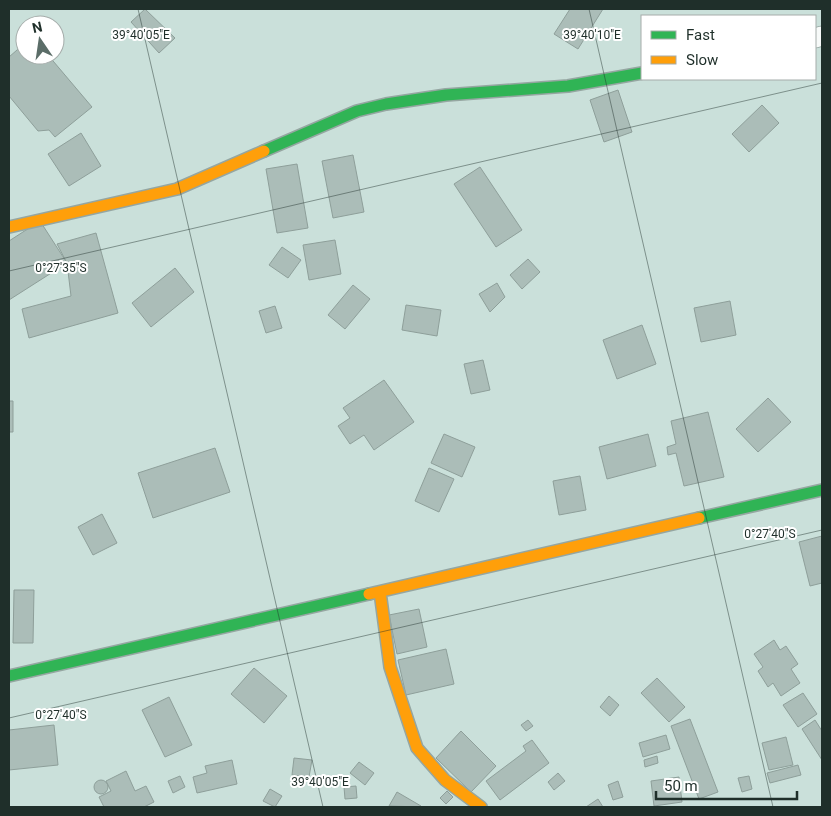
<svg xmlns="http://www.w3.org/2000/svg" width="831" height="816" font-family="Roboto,sans-serif">
<rect width="100%" height="100%" fill="#cae0da"/>
<!-- building -->
<path fill="#abbdb8" stroke="#8e9f9a" d="M145 9 175 38 159 53 131 22Z
M570 9H603L578 49 554 34Z
M25 43V55H48L92 107 55 137 49 130 38 131 9 96V57Z
M618 90 632 132 604 142 590 100Z
M762 105 779 123 749 152 732 134Z
M81 133 101 166 69 186 48 154Z
M353 155 364 212 333 218 322 161Z
M297 164 308 228 277 233 266 169Z
M480 167 522 230 496 247 454 184Z
M40 221 67 263 9 300V241Z
M96 233 118 313 29 338 22 309 71 296 67 263 57 244Z
M335 240 341 274 309 280 303 245Z
M282 247 301 260 288 278 269 265Z
M528 259 540 272 522 289 510 275Z
M175 268 194 292 151 327 132 303Z
M497 283 505 297 490 312 479 294Z
M353 285 370 299 345 329 328 315Z
M730 301 736 335 701 342 694 308Z
M406 305 441 310 437 336 402 330Z
M275 306 282 328 266 333 259 311Z
M642 325 656 364 617 379 603 340Z
M483 360 490 390 471 394 464 364Z
M384 380 414 422 374 450 364 435 350 444 338 426 350 418 343 408Z
M768 398 791 422 758 452 736 429Z
M9 401H13V432H9Z
M708 412 724 477 684 486 676 453 668 455 667 447 676 444 671 421Z
M444 434 475 447 462 477 431 463Z
M648 434 656 466 607 479 599 447Z
M215 448 230 492 153 518 138 473Z
M429 468 454 479 439 512 415 501Z
M580 476 586 510 559 515 553 481Z
M102 514 117 543 93 555 78 527Z
M822 536V583L810 586 799 542Z
M14 590H34L33 643H13Z
M419 609 427 647 397 654 389 615Z
M774 640 780 650 786 646 798 664 791 669 800 683 781 696 773 683 768 687 758 671 763 667 754 654Z
M446 649 454 684 406 695 398 660Z
M254 668 287 696 264 723 231 694Z
M657 678 685 707 669 722 641 693Z
M803 693 817 714 798 727 783 705Z
M609 696 619 705 610 716 600 707Z
M169 697 192 745 165 757 142 710Z
M690 719 718 792 699 799 671 726Z
M528 720 533 726 526 731 521 725Z
M815 720 822 731V760L802 729Z
M54 725 58 765 9 770V730Z
M461 731 496 766 471 792 436 758Z
M666 735 670 749 643 757 639 743Z
M786 737 793 765 769 770 762 743Z
M532 740 549 763 500 800 486 781 526 751 523 746Z
M657 756 658 763 645 767 644 760Z
M294 758 312 760 309 777 292 775Z
M232 760 237 784 197 793 193 777 207 773 205 766Z
M359 762 374 773 365 785 350 773Z
M798 765 801 775 770 783 767 773Z
M126 771 135 791 146 786 154 802 144 807H104L99 797 111 791 106 781Z
M558 773 565 781 554 790 548 782Z
M180 776 185 787 173 793 168 781Z
M749 776 752 789 742 792 738 778Z
M679 777 682 802 654 806 651 781Z
M94 787a7 7 0 1 1 14 0a7 7 0 1 1-14 0Z
M618 781 623 797 613 800 608 785Z
M356 786 357 798 345 799 344 787Z
M270 789 282 796 275 807 263 801Z
M447 791 453 797 446 804 440 798Z
M397 792 421 806V807L389 806Z
M598 799 603 807H586Z"/>
<g fill="none" stroke-linecap="round" stroke-linejoin="round">
<!-- street casing -->
<g stroke="#95a6a1" stroke-width="21">
<path id="street" d="M815 38 822 36"/>
</g>
<!-- fast casing -->
<g stroke="#95a6a1" stroke-width="14">
<path id="fast" d="M264 151 357 111 386 104 446 95 568 86 642 73
M699 518 822 490
M9 676 369 594"/>
</g>
<!-- slow casing -->
<g stroke="#95a6a1" stroke-width="14">
<path id="slow" d="M9 227 177 189 264 151
M380 592 390 667 417 748 445 780 481 807
M369 594 699 518"/>
</g>
<!-- street -->
<use href="#street" stroke="#f7faf9" stroke-width="19"/>
<!-- fast -->
<use href="#fast" stroke="#30b455" stroke-width="11"/>
<!-- slow -->
<use href="#slow" stroke="#ff9f0a" stroke-width="11"/>
</g>
<!-- ticks -->
<path fill="none" stroke="#1f2f2a" stroke-width="1" stroke-opacity="0.45" d="M138 9 323 807M589 9 773 807M9 271 822 83M9 718 822 530"/>
<g font-size="12" text-anchor="middle" fill="#1f2f2a" stroke="#fff" stroke-width="4" stroke-linejoin="round" paint-order="stroke">
<text x="141" y="39">39°40'05"E</text>
<text x="592" y="39">39°40'10"E</text>
<text x="61" y="272">0°27'35"S</text>
<text x="770" y="538">0°27'40"S</text>
<text x="61" y="719">0°27'40"S</text>
<text x="320" y="786">39°40'05"E</text>
</g>
<!-- border -->
<rect width="831" height="816" fill="none" stroke="#1f2f2a" stroke-width="20"/>
<!-- legend -->
<rect x="641" y="15" width="175" height="65" fill="#ffffff" stroke="#a5acaa"/>
<rect x="651" y="31" width="25" height="8" fill="#30b455" stroke="#a5acaa"/>
<text x="686" y="40" font-size="15" fill="#1f2f2a">Fast</text>
<rect x="651" y="56" width="25" height="8" fill="#ff9f0a" stroke="#a5acaa"/>
<text x="686" y="65" font-size="15" fill="#1f2f2a">Slow</text>
<!-- north arrow -->
<g transform="translate(40 40) rotate(347)"><circle r="24" fill="#ffffff" stroke="#a5acaa"/>
<path d="M0-4L9 19L0 12L-9 19Z" fill="#5b6d68"/>
<text y="-8" font-size="14" font-weight="bold" text-anchor="middle" fill="#1f2f2a">N</text>
</g>
<!-- scale -->
<path d="M656 791v8h141v-8" fill="none" stroke="#1f2f2a" stroke-width="2.5"/>
<text x="664" y="791" font-size="15" fill="#1f2f2a" stroke="#ffffff" stroke-width="4" paint-order="stroke">50 m</text>
</svg>
